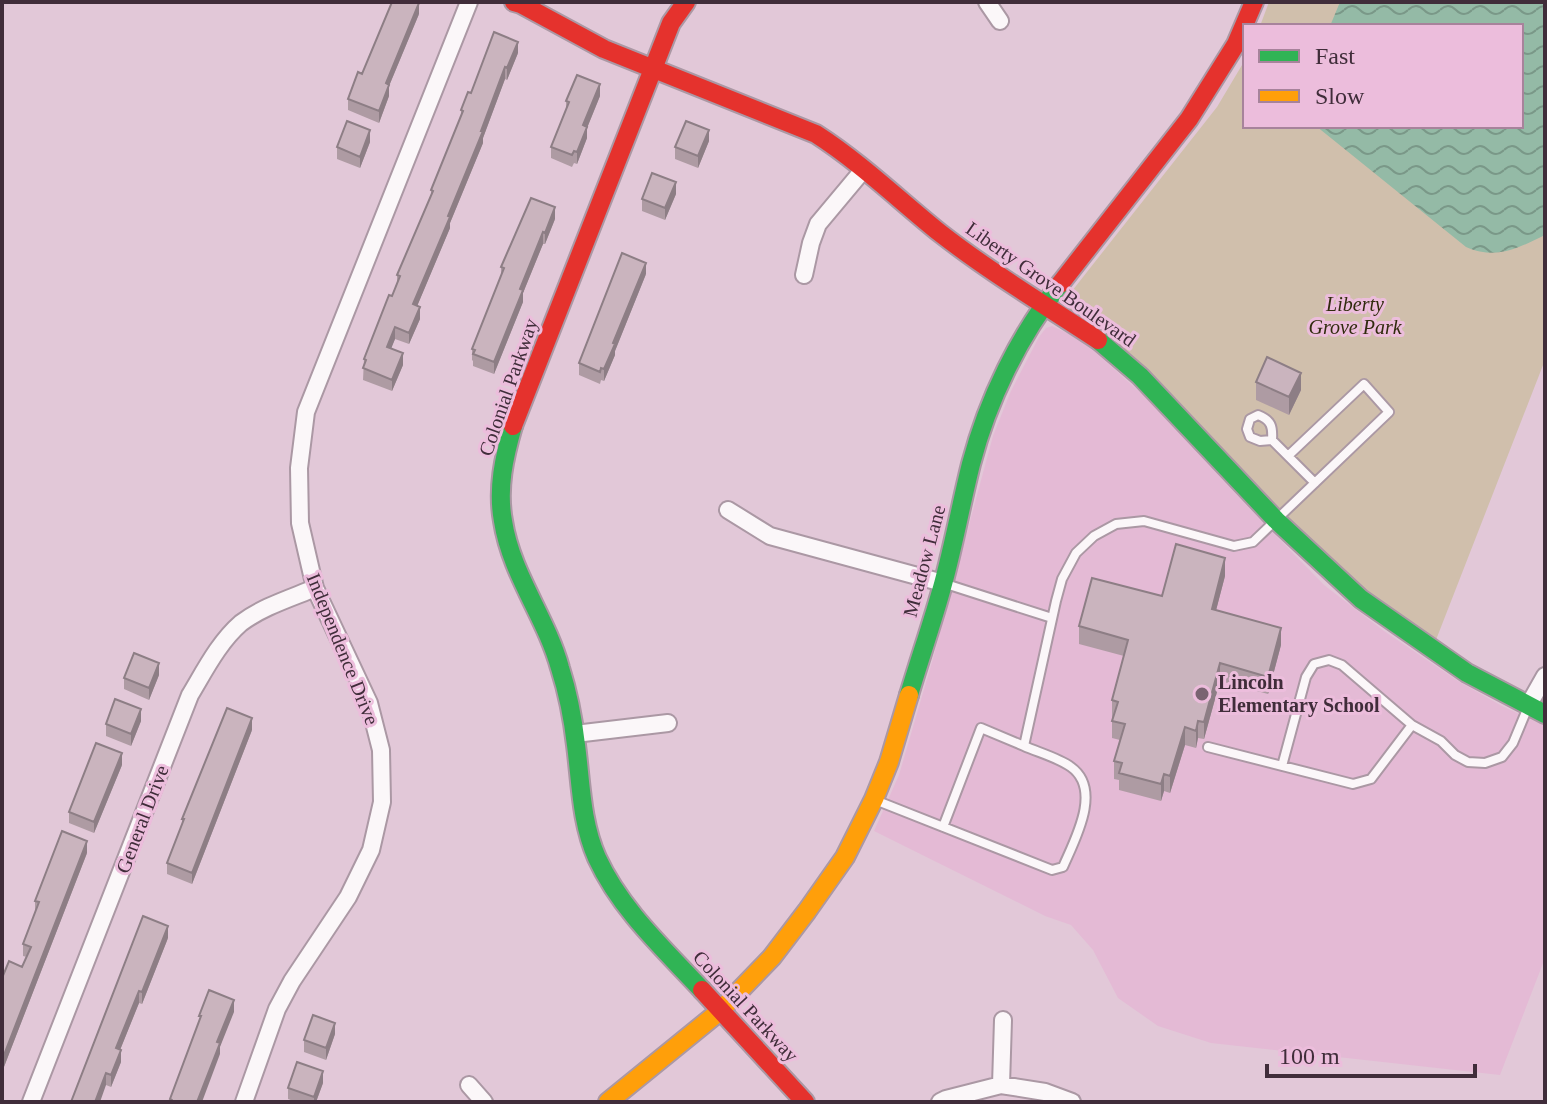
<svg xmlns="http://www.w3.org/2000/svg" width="1547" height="1104" font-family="'Times New Roman',serif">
<defs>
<pattern id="water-waves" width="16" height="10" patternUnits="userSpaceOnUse" patternTransform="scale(2)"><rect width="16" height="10" fill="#94baa6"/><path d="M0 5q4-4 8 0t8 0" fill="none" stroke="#7a9888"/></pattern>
</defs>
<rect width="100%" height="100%" fill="#e2c8d8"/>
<!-- built -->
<path fill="#e4bad5" d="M1052 326 1069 334 1091 348 1144 396 1251 510 1324 585 1384 631 1458 681 1502 706 1545 726V958L1500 1075 1211 1043 1158 1026 1118 998 1093 950 1071 925 1045 916 874 831 899 775 932 662 993 436 1011 391 1039 337 1046 328Z"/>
<!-- green -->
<path fill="#d0bfac" d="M1269 2H1545V360L1434 645 1345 577 1069 308 1072 291 1217 107 1245 60V126H1521V26H1260Z"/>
<!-- water -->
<path fill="url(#water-waves)" d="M1340 2H1545V235C1516 249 1497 260 1466 247L1316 126H1521V26H1330Z"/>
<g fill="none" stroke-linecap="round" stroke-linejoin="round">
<!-- lane casing -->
<g stroke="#ab98a4" stroke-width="12">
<path id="lane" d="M1272 440 1260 441 1250 437 1247 429 1250 419 1258 415C1271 420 1273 426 1272 440L1315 483
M946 584 1052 618
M1208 747 1353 784 1371 779 1412 725
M1282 766 1306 677 1314 664 1329 660 1342 665 1412 725 1441 741 1455 755 1468 762 1485 763 1502 757 1513 743 1528 707
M875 800 1052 870 1063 867C1074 841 1103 790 1071 767 1059 758 1037 752 1024 746L1056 601 1062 579 1076 553 1094 536 1116 524 1144 521 1234 546 1253 542 1389 412 1364 384 1289 455
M943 827 981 728 1024 746"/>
</g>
<!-- street casing -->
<g stroke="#ab98a4" stroke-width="20">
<path id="street" d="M987 2 1000 21
M804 275 811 243 818 224 864 169
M728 510 770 536 943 583
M1528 706 1545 676
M575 734 668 723
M469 1085 484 1102
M1001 1085 1003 1020
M31 1102 190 695C205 670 219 642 241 623 262 607 291 598 315 588
M244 1102 277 1009 292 981 348 897 371 850 382 802 381 750 369 703 315 588 300 523 299 468 306 412 469 2
M940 1102 946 1099 1001 1085 1045 1092 1072 1102"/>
</g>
<!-- fast casing -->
<g stroke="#ab98a4" stroke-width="22">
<path id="fast" d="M1098 340 1140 376 1276 520 1361 599 1467 673 1545 714
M513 426C504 457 497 489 503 521 511 574 546 617 560 668 568 693 573 719 576 745 581 783 581 822 597 858 621 910 664 949 702 990
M909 695C920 658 933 621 943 584 954 544 961 504 971 464 988 399 1019 336 1060 284"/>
</g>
<!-- slow casing -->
<g stroke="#ab98a4" stroke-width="22">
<path id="slow" d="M608 1102 720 1011 772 957 807 911 845 857 874 799 889 762 909 695"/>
</g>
<!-- jam casing -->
<g stroke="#ab98a4" stroke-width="22">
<path id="jam" d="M514 2 521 4 604 49 816 134C861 163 899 200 940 233 990 272 1045 305 1098 340
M1060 284 1189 119 1236 44 1254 2
M513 426 671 23 686 2
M702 990 805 1102"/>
</g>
<!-- lane -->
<use href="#lane" stroke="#fbf7f9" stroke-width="8"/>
<!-- street -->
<use href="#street" stroke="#fbf7f9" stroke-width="16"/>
<!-- fast -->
<use href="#fast" stroke="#30b455" stroke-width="18"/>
<!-- slow -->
<use href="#slow" stroke="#ff9f0a" stroke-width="18"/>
<!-- jam -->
<use href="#jam" stroke="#e5322d" stroke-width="18"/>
</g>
<!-- wall -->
<path fill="#ae9ba3" d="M419 14 389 86V96L379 123 348 110V99L362 74Z
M518 53 507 80 505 79 483 138V143L450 223V228L417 306 420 319 409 344 395 339 391 348 403 365 392 391 363 380 364 359 397 284V275L431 195V190L461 118V110L471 93Z
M600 96 587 128V138L577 164 574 163 572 167 551 158V147L566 110V101Z
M709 141 698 168 675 159V147Z
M370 142 360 168 337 159V147Z
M676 194 665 220 642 211V199Z
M555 219 545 244H543L523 293V302L494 374 473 366V361L472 360V349L501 276V267Z
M646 274 615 351V355L604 381 601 380 600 384 579 375V363Z
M1256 382 1301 390 1289 415 1256 400Z
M1225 576 1216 610 1281 645 1268 694 1220 681 1204 739 1198 738 1196 748 1185 745 1170 793 1164 791 1161 801 1119 790V780L1114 779V761L1120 740 1112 738V700L1124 656 1079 644V626L1162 596Z
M159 675 149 700 124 689V678Z
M141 721 131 746 106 736V724Z
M252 730 192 884 167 874V863L182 824V819Z
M122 765 94 833 69 823V812Z
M87 853 2 1072V978L22 967 27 957 23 956V944L35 912V901Z
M168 938 142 1004 139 1003 120 1050 121 1062 111 1087 106 1085 71 1102Z
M335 1034 326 1060 304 1052V1040Z
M323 1083 316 1102H296L288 1099V1088Z"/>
<!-- shaded-wall -->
<path fill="#8d7e85" d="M419 3V14L389 86V96L379 123V111L386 83Z
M518 42V53L507 80V68Z
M505 67V79L483 138V143L450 223V228L413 316V304Z
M600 84V96L587 128V138L577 164V152L583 125Z
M370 130V142L360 168V157Z
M709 130V141L698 168V156Z
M676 182V194L665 220V208Z
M555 207V219L545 244V233Z
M543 232V244L523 293V302L494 374V362L520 289Z
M646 263V274L615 351V355L604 381V369L613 343Z
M420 307V319L409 344V333Z
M395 327V339L387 359V347Z
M403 353V365L392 391V380Z
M1301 373V390L1289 415V397Z
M1225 558V576L1212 626V609Z
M1281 628V645L1268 694V677Z
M159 663V675L149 700V688Z
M1220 663V681L1204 739V722Z
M141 709V721L131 746V734Z
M252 718V730L192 884V873Z
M1198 721V738L1196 748V731Z
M1185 727V745L1170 793V776Z
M122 753V765L94 833V822Z
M1164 774V791L1161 801V784Z
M87 841V853L2 1072V1060Z
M168 926V938L142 1004V992Z
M139 991V1003L116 1060V1048Z
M234 1000V1012L220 1047V1054L202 1102H197L217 1042Z
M335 1023V1034L326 1060V1048Z
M121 1050V1062L111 1087V1075Z
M323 1071V1083L316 1102H314V1097Z
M106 1073V1085L100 1102H95Z"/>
<!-- building -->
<path fill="#cab4be" stroke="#8d7e85" stroke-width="2" d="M392 2 419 3 386 83 389 85 379 111 348 99 358 72 362 74Z
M494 32 518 42 507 68 505 67 481 131H483L448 216 450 217 413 304 420 307 409 333 395 327 387 347 403 353 392 380 363 368 366 360 364 359 389 295 392 296 400 276 397 275 433 191 431 190 463 111 461 110 468 92 471 93Z
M577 75 600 84 583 125 587 127 577 152 574 151 572 155 551 147 569 102 566 101Z
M347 121 370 130 360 157 337 147Z
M686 121 709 130 698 156 675 147Z
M652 173 676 182 665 208 642 199Z
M531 198 555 207 545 233 543 232 520 289 523 290 494 362 473 354 475 350 472 349 504 268 501 267Z
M622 253 646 263 613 343 615 344 604 369 601 368 600 372 579 363Z
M1267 357 1301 373 1289 397 1256 382Z
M1176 544 1225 558 1212 609 1281 628 1268 677 1220 663 1204 722 1198 721 1196 731 1185 727 1170 776 1164 774 1161 784 1119 773 1122 763 1114 761 1125 724 1112 721 1118 702 1112 700 1128 640 1079 626 1092 578 1162 596Z
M134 653 159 663 149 688 124 678Z
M115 699 141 709 131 734 106 724Z
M227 708 252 718 192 873 167 863 184 819H182Z
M96 743 122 753 94 822 69 812Z
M62 831 87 841 2 1060V978L9 961 22 967 31 947 23 944 39 902 35 901Z
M143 916 168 926 142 992 139 991 116 1048 121 1050 111 1075 106 1073 95 1102H71Z
M209 990 234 1000 217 1042 220 1043 197 1102H172V1100L170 1099 201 1016H199Z
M313 1015 335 1023 326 1048 304 1040Z
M297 1062 323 1071 314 1097 288 1088Z"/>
<!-- markers -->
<circle fill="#796371" stroke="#ecbddc" stroke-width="3" cx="1202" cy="694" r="8"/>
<g text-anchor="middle" stroke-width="6" stroke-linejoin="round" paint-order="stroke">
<!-- street labels -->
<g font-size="20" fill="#402d3a" stroke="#ecbddc">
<text transform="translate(1051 284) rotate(35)" y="7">Liberty Grove Boulevard</text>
<text transform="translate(508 387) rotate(-71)" y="7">Colonial Parkway</text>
<text transform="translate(924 561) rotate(-75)" y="7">Meadow Lane</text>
<text transform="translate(343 649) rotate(68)" y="7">Independence Drive</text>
<text transform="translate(142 819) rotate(-69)" y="7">General Drive</text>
<text transform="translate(746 1006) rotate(47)" y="7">Colonial Parkway</text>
</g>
<!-- park labels -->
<g font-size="20" font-style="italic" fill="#302b0d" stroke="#ecbddc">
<text x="1355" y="311">Liberty<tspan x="1355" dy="23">Grove Park</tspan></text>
</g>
<!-- poi labels -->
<g font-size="20" font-weight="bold" fill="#402d3a" stroke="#ecbddc" text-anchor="start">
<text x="1218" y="689">Lincoln<tspan x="1218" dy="23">Elementary School</tspan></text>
</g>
</g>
<!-- border -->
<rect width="1547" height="1104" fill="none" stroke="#402d3a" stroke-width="8"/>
<!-- legend -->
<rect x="1243" y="24" width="280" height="104" fill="#ecbddc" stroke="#a7839b" stroke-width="2"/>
<rect x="1259" y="50" width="40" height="12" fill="#30b455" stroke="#a7839b" stroke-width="2"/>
<text x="1315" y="64" font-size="24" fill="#402d3a">Fast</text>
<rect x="1259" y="90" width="40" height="12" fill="#ff9f0a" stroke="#a7839b" stroke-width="2"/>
<text x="1315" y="104" font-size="24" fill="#402d3a">Slow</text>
<!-- scale -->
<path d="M1267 1064v12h208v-12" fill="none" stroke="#402d3a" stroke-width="4"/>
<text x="1279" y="1064" font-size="24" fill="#402d3a" stroke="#ecbddc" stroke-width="6" paint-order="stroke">100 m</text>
</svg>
